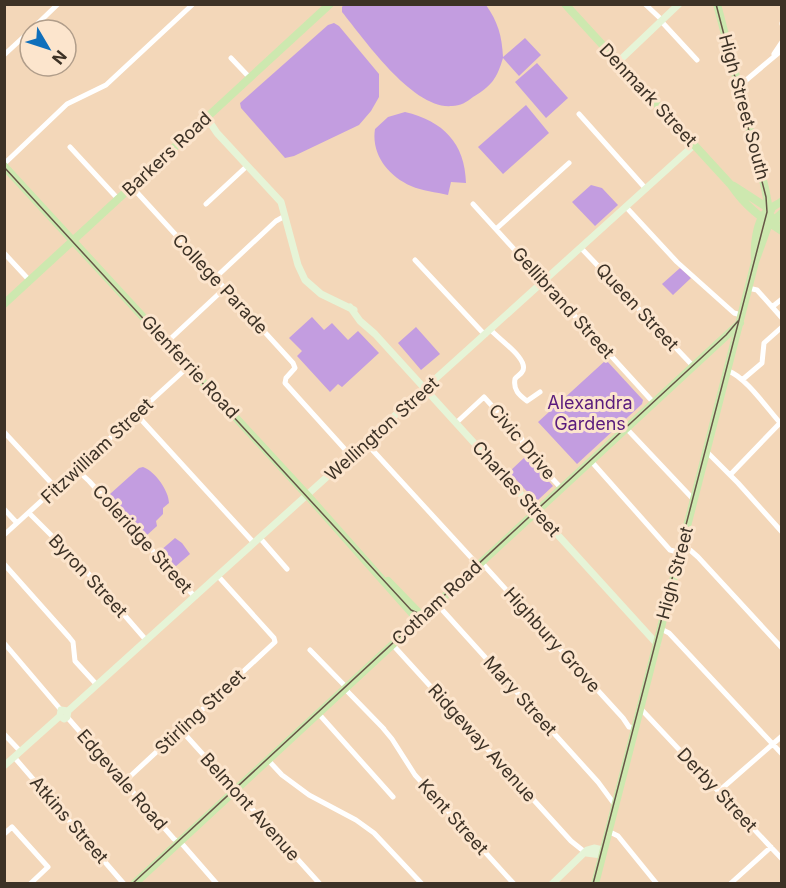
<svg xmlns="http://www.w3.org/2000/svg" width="786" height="888" font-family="Inter,sans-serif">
<rect width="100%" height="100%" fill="#f3d7b9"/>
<!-- green -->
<path fill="#c39de0" d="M344 4 486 5C498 22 502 36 503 57L525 38 541 55 519 76 503 58C497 78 492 86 473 97 467 102 460 106 452 106 413 110 364 39 342 12V7Z
M334 23 339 26 379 74V97L371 111 359 125 294 156 285 158 241 108 240 103 328 25Z
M537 63 568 98 546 118 515 82Z
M526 105 549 133 503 174 478 147Z
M405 112C443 121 465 143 466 183L451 182 448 195C436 192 422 191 411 186 388 176 371 154 375 129L388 117Z
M591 185 602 188 618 205 595 226 572 202Z
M680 268 691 278 673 295 662 284Z
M312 317 324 330 332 323 348 340 358 331 379 353 342 387 338 384 330 392 297 356 302 351 289 338Z
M416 327 440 354 421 370 398 343Z
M606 360 643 400 642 404 577 464 538 422Z
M526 456 553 486 538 500H535L509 472Z
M143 467C155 471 169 491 169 503L163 508V514L156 521 157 526 146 536 110 494 139 468Z
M175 538 182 543 190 554 175 567 160 551Z"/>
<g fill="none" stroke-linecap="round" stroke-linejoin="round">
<!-- street -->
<path stroke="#fff" stroke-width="5" d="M645 4 662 20
M661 21 697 60
M782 23V24
M31 30 58 4
M774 54 782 42
M4 55 30 31
M231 58 250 78
M738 87 782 50
M579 114 646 189
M70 147 119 200
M4 164 67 104 106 85 193 4
M132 187 293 363 295 368 286 378 285 383 351 456
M206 204 247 166
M473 204 653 402
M626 207 677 262 734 313 741 315
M496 229 569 163
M581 248 693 366
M4 253 30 281
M415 260 485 335
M215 278 276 221 285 216
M748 288 757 290 782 318
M772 307 782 299
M491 330C498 339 531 360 522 372 520 375 517 376 515 379 513 390 519 395 527 401L540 392
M167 342 225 288
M728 371C745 376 769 411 782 425
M742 380 762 363 764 343 782 327
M136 414 254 543
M456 423 484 397 522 439 523 447 561 488
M626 428 694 500
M4 432 56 488
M366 443 478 565
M707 452 738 483 782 532
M591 461 670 550 681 553
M76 469 89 481 195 597
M730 475 780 423
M4 509 17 523
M29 513 80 564 146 640
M4 535 189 366
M260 538 287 569
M682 547 690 550 698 557 782 648
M481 562 623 718 629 727 635 728
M4 564 69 637 73 642 75 661 97 685
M436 603 598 782 615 805
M661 629 669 633 782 754
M4 643 61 710
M392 644 571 841 586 853
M310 650 346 687 348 692 384 729
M640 708 782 859
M318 713 393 797
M67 717 174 839 183 845 217 884
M382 727 392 739 415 775 514 884
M181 730 320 884
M4 734 20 751
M14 757 124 884
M268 760 282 775 309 795 356 820 374 833 422 884
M124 782 275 642 274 638 218 576
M719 791 782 736
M608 831 618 836 657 884
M4 834 12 827 48 867 30 884
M730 884 771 847"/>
<!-- secondary -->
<path stroke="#e6f4d7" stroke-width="7" d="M618 62 679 4
M207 118 217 133 281 202 298 265 305 280 321 294 354 310
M350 307 360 321 375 334 657 644
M68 711 694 145
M4 766 60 716 61 710 68 711 67 717 64 719 60 716
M586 853 602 855
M552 884 587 850 594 848 603 850"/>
<!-- primary -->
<path stroke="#cde8af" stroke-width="8" d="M565 4 731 185C745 206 761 218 782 231
M717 4 765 188 770 215 776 223
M4 166 308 496 418 620
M734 186 771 210
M755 259C754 245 756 223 766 212 770 207 777 205 782 201
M4 304 330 4
M388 581 422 616
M134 884 740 323
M595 884 755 262 768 226 782 213"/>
<!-- tram -->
<path stroke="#665747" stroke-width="1.5" d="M4 167 411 610 420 614 428 612
M132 884 726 335 738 321
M593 884 767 212 766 197 716 4"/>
</g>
<g text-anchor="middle" stroke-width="6" stroke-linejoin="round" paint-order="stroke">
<!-- street labels -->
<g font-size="18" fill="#3d3226" stroke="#fce5cd">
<text transform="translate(648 95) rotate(47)" y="6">Denmark Street</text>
<text transform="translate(744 107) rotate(75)" y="6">High Street South</text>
<text transform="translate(167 154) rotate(-43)" y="6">Barkers Road</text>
<text transform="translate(220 284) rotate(47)" y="6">College Parade</text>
<text transform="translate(563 303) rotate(48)" y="6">Gellibrand Street</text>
<text transform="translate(637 307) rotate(47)" y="6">Queen Street</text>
<text transform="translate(190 367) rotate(47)" y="6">Glenferrie Road</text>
<text transform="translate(382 429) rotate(-42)" y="6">Wellington Street</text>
<text transform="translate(522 442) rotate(50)" y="6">Civic Drive</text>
<text transform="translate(97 451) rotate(-43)" y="6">Fitzwilliam Street</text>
<text transform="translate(516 489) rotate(48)" y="6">Charles Street</text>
<text transform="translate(142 539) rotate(48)" y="6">Coleridge Street</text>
<text transform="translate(675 573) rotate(-75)" y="6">High Street</text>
<text transform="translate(88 576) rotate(47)" y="6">Byron Street</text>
<text transform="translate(437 603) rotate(-43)" y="6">Cotham Road</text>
<text transform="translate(552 640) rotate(48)" y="6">Highbury Grove</text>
<text transform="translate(520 696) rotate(48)" y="6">Mary Street</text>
<text transform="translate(200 712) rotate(-43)" y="6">Stirling Street</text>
<text transform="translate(482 743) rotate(48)" y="6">Ridgeway Avenue</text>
<text transform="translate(122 780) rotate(49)" y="6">Edgevale Road</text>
<text transform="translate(717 790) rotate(47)" y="6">Derby Street</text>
<text transform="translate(250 807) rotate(48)" y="6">Belmont Avenue</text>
<text transform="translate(453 817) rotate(48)" y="6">Kent Street</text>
<text transform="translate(69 820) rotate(49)" y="6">Atkins Street</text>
</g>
<!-- park labels -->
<g font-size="18" fill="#591b7c" stroke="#fce5cd">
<text x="590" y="409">Alexandra<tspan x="590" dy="21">Gardens</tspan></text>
</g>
</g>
<!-- border -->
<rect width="786" height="888" fill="none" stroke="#3d3226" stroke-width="12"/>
<!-- north arrow -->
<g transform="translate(48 48) rotate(129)"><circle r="28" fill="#fce5cd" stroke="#b09d8a" stroke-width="1.5"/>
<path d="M0-4.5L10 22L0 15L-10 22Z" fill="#0f6fbb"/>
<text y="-9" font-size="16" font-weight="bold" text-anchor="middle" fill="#3d3226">N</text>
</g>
</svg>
